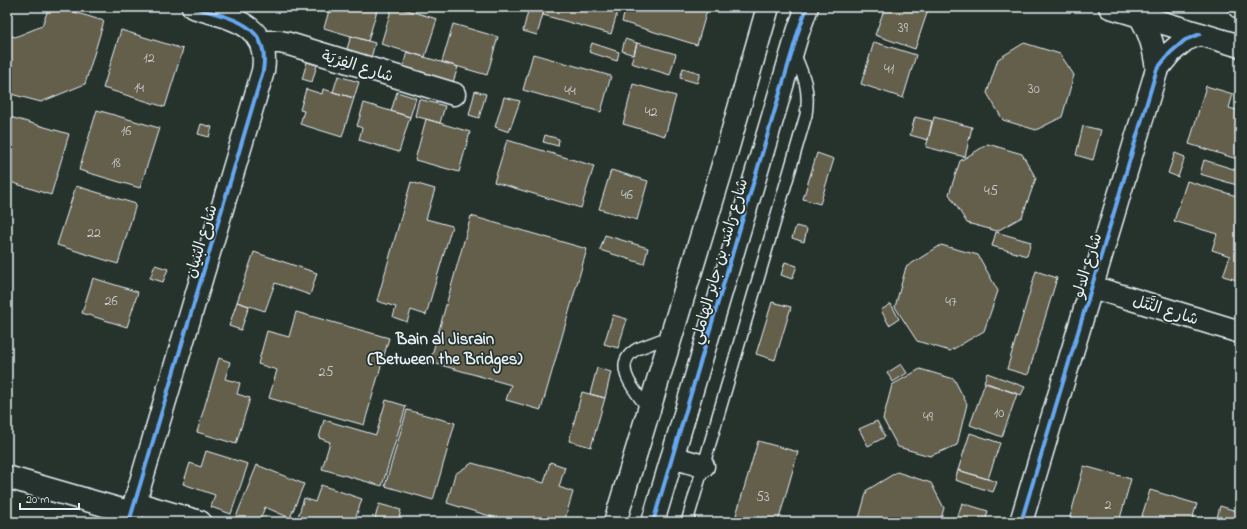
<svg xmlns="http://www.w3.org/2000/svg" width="1247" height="529" font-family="'Indie Flower','Playpen Sans Arabic',sans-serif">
<rect width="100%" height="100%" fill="#26332d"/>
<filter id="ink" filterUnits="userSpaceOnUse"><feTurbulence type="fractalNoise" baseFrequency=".025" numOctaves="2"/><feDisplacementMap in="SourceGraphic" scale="8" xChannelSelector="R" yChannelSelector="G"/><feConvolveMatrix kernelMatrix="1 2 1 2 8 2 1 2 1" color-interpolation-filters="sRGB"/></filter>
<g filter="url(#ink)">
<!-- building -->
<path fill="#645e4c" stroke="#e8f1f8" d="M49 7H57L104 21 85 84 41 102 7 93V34L15 37 42 26Z
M330 7H378L368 41 324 28Z
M392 7H397L437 19 425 57 381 44Z
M529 7H545L537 35 523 31Z
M545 7H619L611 34 543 15Z
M626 7H708L697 45 622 22Z
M885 7H929L915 49 875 35Z
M453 24 498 37 487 75 442 62Z
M121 30 183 49 165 107 103 88Z
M351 36 375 43 370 62 345 55Z
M625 39 637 43 634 55 622 51Z
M874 42 916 55 903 98 861 84Z
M592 43 619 52 617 61 589 52Z
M637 43 676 54 670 75 631 63Z
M1024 43 1060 54 1074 75 1062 117 1036 130 1003 120 987 93 998 59Z
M407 52 458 67 452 85 402 70Z
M533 54 611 76 601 112 523 90Z
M307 62 317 65 312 82 302 79Z
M683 68 700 73 697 83 680 78Z
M338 76 359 82 354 98 333 92Z
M633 84 676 96 665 136 623 124Z
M1206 86 1233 94 1229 108 1240 111V148L1237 159 1189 144Z
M306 89 322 94 323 89 354 98 342 137 300 124 304 111 300 110Z
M475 91 486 94 479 118 469 115Z
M397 92 416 98 410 117 391 111Z
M504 97 520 101 509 132 495 127Z
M419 99 445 106 440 123 415 116Z
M364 103 410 117 399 152 359 140 362 128 357 126Z
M97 110 159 128 140 188 79 170Z
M10 117 69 134 51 195 7 181V128Z
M915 117 932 121 928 140 910 135Z
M934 117 972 127 965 157 926 147Z
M426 119 470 132 459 172 415 160Z
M201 124 212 127 209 137 198 134Z
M1083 126 1101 130 1093 160 1076 155Z
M545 135 559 139 558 146 543 142Z
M507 140 594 166 581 208 494 182Z
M988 144 1022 154 1036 178 1022 217 997 231 967 223 949 194 960 161Z
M817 153 834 159 820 204 803 199Z
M1175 153 1185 157 1178 177 1168 173Z
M1204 160 1240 171V186L1200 174Z
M611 170 648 181 637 220 599 209Z
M1187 181 1240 197V281L1223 276 1230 256 1212 250 1217 234 1174 221Z
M411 182 435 189 426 219 452 226 426 315 411 310 407 322 393 317 396 307 377 301Z
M76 186 136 204 118 264 57 245Z
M471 216 587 249 541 410 506 400 511 385 430 362Z
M796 226 807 229 804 242 792 238Z
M996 232 1031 242 1027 256 992 246Z
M605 235 648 248 644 264 600 250Z
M941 245 978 255 998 291 984 331 950 351 917 341 895 307 906 267Z
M254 252 317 273 310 295 275 283 265 311 237 302Z
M785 262 797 266 792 279 781 275Z
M155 265 168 269 163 282 150 278Z
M1036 271 1057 278 1028 375 1007 369Z
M93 278 138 292 127 327 82 313Z
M237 302 249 306 241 330 229 326Z
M772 302 791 307 775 360 756 354Z
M891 304 899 319 889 325 881 310Z
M296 312 389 338 364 425 269 398 277 370 258 364 267 331 289 337Z
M613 315 627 319 618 348 604 344Z
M219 358 230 362 225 379 240 383 237 394 250 398 236 444 197 432Z
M901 364 907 373 893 382 887 373Z
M597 368 611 372 605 398 590 394Z
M920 369 954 379 967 404 957 445 930 456 898 447 883 419 892 385Z
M987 373 1025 387 1021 395 984 382Z
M985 383 1017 394 1002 437 970 425Z
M582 392 605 398 591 447 569 441Z
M386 400 406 406 382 486 322 469 330 442 319 438 324 420 376 435Z
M407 410 455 423 433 500 385 486Z
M877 421 885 437 868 446 859 429Z
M970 433 1000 443 988 479 958 470Z
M758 441 798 452 778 522H734Z
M206 451 248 464 231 514 211 507 215 495 183 484 190 463 201 467Z
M550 462 565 467 559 487 573 492 564 522H509L447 503 455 474 472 463 544 483Z
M257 465 304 484 290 518 265 507 259 522H249L236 517Z
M1084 466 1131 479 1119 522H1088L1070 517Z
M958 470 997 482 993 492 955 480Z
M897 472 931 483 944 508 940 522H858L867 490Z
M321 485 362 499 354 522H303L297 520 304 498 315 502Z
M1150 490 1197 504 1191 522H1140Z
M962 503 988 511 985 522H956Z
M379 504 401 510 398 522H374Z
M1220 506 1240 512V522H1216Z"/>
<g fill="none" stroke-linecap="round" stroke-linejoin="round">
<!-- lane casing -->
<g stroke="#e8f1f8" stroke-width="14">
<path id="lane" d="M649 410C637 393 609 365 637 349L671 336
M687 522 806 115C810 89 804 76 794 53"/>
</g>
<!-- street casing -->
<g stroke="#e8f1f8" stroke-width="25">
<path id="street" d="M1140 16C1151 35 1154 48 1157 69
M261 42H280L289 44 454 94
M1092 287 1240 332
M7 477 132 513
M135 503 200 522
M129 522 263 71C271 22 228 18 193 7
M1021 522 1157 69 1170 53 1185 40 1200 34"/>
</g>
<!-- secondary casing -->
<g stroke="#e8f1f8" stroke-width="25">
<path id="secondary" d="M1110 7 1240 46
M1239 7H1240
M672 457 703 466
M615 522 720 175 768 7
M653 522 798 32 807 7"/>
</g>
<!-- lane -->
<use href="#lane" stroke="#26332d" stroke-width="11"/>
<!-- street -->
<use href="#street" stroke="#26332d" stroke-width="22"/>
<!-- secondary -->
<use href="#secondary" stroke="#26332d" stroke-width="22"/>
<!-- cycleway casing -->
<g stroke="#26332d" stroke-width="6">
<path id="cycleway" d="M129 522 263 71C271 22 228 18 193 7
M653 522 798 32 807 7
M1021 522 1157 69 1170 53 1185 40 1200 34"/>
</g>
<!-- cycleway -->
<use href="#cycleway" stroke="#66a8f1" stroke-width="4"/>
</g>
</g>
<g text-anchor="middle" stroke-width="3.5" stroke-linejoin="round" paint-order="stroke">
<!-- number labels -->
<g font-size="14" fill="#c7cccd">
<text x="903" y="32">39</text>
<text x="149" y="62">12</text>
<text x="889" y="73">41</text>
<text x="139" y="92">14</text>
<text x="1034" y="93">30</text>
<text x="570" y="95">44</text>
<text x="651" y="116">42</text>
<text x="126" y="135">16</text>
<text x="116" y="167">18</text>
<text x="991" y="195">45</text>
<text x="627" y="199">46</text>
<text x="94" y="237">22</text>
<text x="111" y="305">26</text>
<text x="951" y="306">47</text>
<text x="326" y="376">25</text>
<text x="999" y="417">10</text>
<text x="928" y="421">49</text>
<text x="763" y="501">53</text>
<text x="1108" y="509">2</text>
</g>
<!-- street labels -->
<g font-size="16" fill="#e8f1f8" stroke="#26332d">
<text transform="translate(358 65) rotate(17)" y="6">شارع الفِرْيَة</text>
<text transform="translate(200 241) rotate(-73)" y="6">شارع البُنيان</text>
<text transform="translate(718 261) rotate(-74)" y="6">شارع راشد بن جابر الهاملي</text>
<text transform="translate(1086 265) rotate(-73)" y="6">شارع الدلو</text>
<text transform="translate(1166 309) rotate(17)" y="6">شارع النَّتَل</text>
</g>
<!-- neighbourhood labels -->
<g font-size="17" font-weight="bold" fill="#e8f1f8" stroke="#26332d">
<text x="445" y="344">Bain al Jisrain<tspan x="445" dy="20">(Between the Bridges)</tspan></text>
</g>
</g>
<!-- margin -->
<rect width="1247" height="529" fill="none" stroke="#26332d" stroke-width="24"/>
<rect x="12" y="12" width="1223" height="505" fill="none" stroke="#e8f1f8" stroke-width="1.5" filter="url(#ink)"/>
<!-- scale -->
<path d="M20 503v6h59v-6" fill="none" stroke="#e8f1f8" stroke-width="2"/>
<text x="26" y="503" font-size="12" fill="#e8f1f8" stroke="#26332d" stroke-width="3" paint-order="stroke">20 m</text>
</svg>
